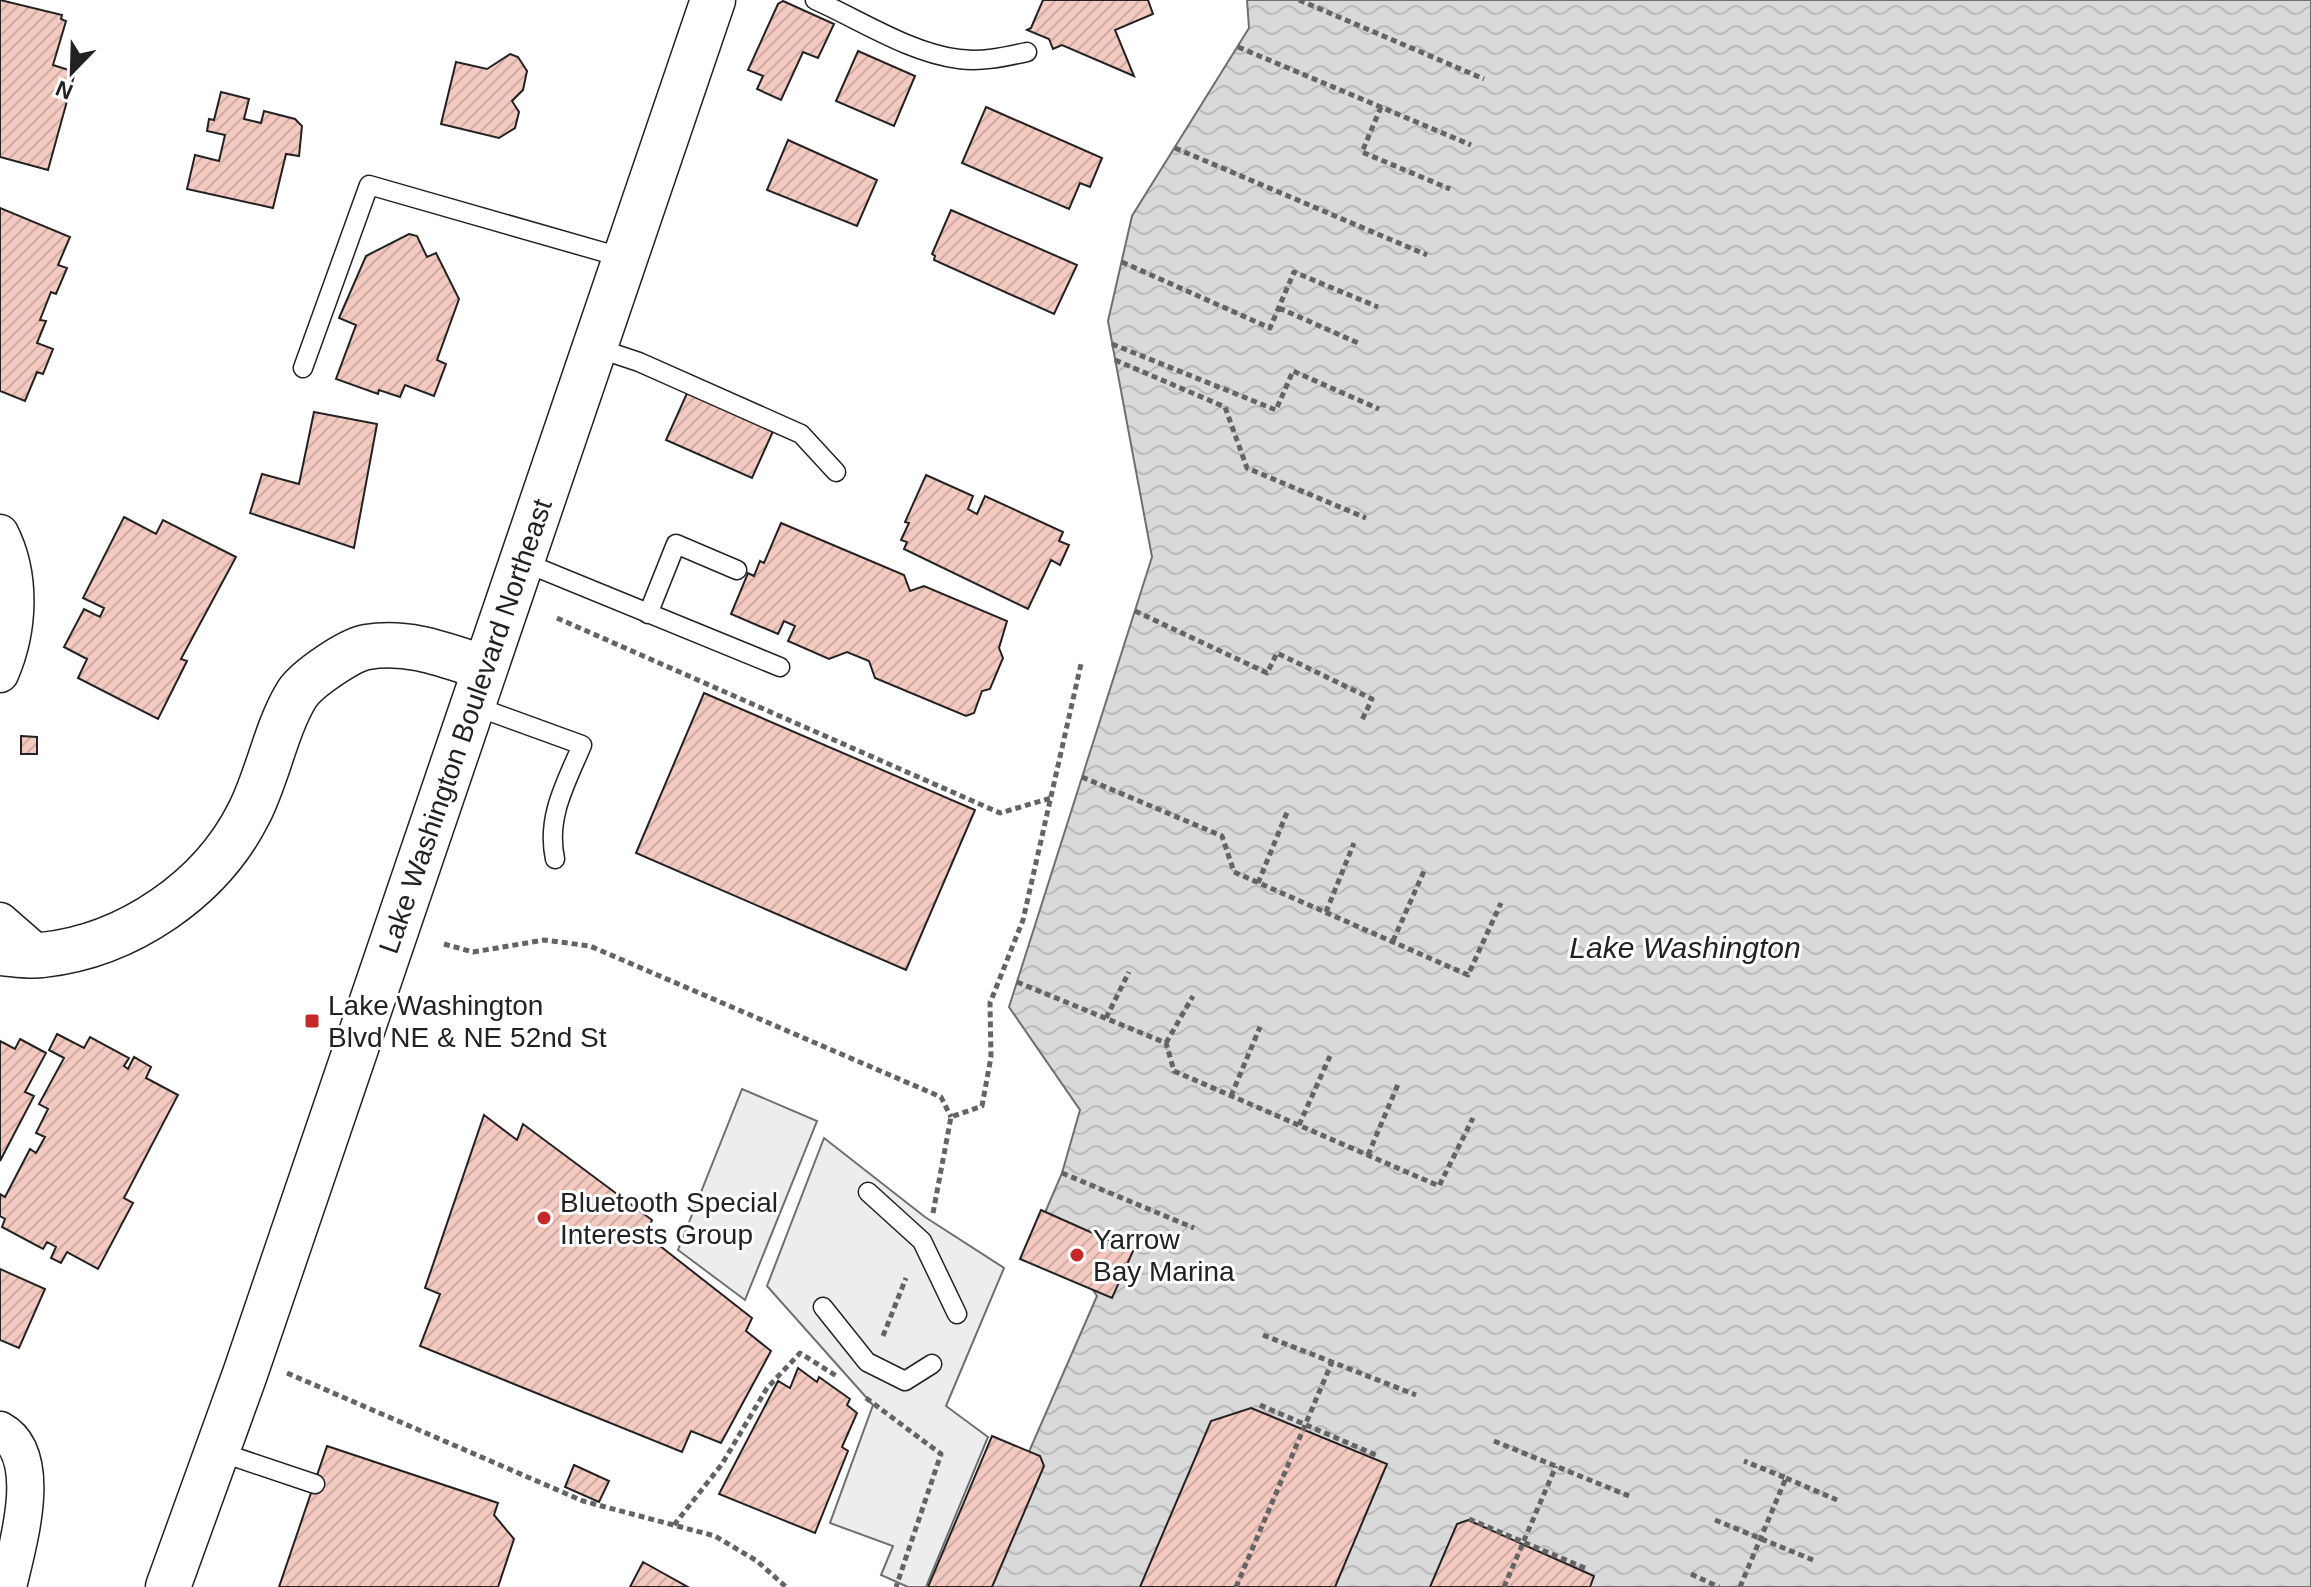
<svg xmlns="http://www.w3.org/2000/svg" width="2311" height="1587" font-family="Arial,sans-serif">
<defs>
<pattern id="water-waves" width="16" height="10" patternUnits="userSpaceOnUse" patternTransform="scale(2)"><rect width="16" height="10" fill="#d9d9d9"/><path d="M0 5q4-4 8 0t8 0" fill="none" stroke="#bababa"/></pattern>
<pattern id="building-hatch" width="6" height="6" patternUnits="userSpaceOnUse" patternTransform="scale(2)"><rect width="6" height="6" fill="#f3c9c0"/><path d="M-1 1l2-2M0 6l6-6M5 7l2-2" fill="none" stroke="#d0aca5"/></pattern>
</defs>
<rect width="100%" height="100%" fill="#fff"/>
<!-- parking -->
<path fill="#ededed" stroke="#6f6f6f" stroke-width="2" d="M742 1089 817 1121 745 1300 678 1250Z
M824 1138 925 1217 1004 1268 946 1406 988 1437 926 1587H908L881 1575 893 1546 830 1523 873 1405 767 1286Z"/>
<!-- water -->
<path fill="url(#water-waves)" stroke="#6f6f6f" stroke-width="2" d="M1247 0H2311V1587H970L1097 1296 1044 1215 1062 1173 1080 1110 1009 1007 1152 557 1108 321 1132 216 1249 28Z"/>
<!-- building -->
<path fill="url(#building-hatch)" stroke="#222" stroke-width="2" d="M0 0 62 15 61 19 66 21 53 65 75 72 48 170 0 157Z
M1043 0H1148L1153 14 1115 30 1134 76 1062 45 1053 49 1049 39 1027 30 1031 28Z
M783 1 834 24 818 58 803 52 781 100 757 89 763 76 748 70 778 4Z
M858 51 915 76 894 126 836 101Z
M510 54 518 57 527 71 523 90 512 101 519 112 515 128 499 138 441 124 456 62 487 69Z
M221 92 249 99 244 119 261 123 264 111 295 119 302 126 299 156 286 154 273 208 187 189 195 155 219 161 225 135 207 131 209 119 214 120Z
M986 107 1102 158 1090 187 1080 183 1069 209 962 163Z
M788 140 877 180 857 226 767 190Z
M0 208 70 237 58 265 67 268 56 294 51 292 40 320 46 321 37 343 53 349 43 374 37 372 25 401 0 391Z
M951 210 1077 265 1054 314 934 260 935 256 932 254Z
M409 234 417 236 427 257 436 253 459 299 437 360 446 364 434 396 405 385 400 397 379 390 378 394 336 379 356 325 339 318 366 256Z
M688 391 774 429 752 478 666 440Z
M314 412 377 424 354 548 250 513 262 474 299 484Z
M926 475 973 496 968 509 977 514 985 496 1063 532 1059 541 1069 545 1060 565 1051 560 1028 609 904 549 907 542 901 540 909 523 905 522Z
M124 517 156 534 163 520 236 557 181 659 187 661 158 719 78 678 87 659 64 647 84 609 100 617 104 608 83 598Z
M781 523 904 575 910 591 924 586 1007 621 999 648 1003 658 990 689 982 691 974 713 966 716 875 678 869 661 847 652 829 659 788 641 795 626 784 621 778 634 731 614 748 573 754 576 760 561 764 563Z
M704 693 975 810 906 970 636 853Z
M21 736 37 737V754H21Z
M57 1034 84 1048 90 1037 129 1058 124 1066 128 1069 134 1057 151 1067 146 1078 178 1095 124 1198 133 1203 98 1269 67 1252 61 1263 51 1258 56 1247 47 1242 43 1249 2 1227 5 1219 0 1216V1194L5 1197 30 1149 36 1153 45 1137 36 1133 48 1109 39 1104 64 1058 49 1050Z
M20 1039 46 1053 25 1092 34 1096 0 1161V1041L15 1049Z
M484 1115 517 1140 523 1124 652 1220 646 1235 752 1318 746 1331 771 1351 721 1443 691 1431 682 1452 420 1346 440 1294 425 1288Z
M1041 1210 1133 1251 1112 1298 1020 1259Z
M0 1269 45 1289 19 1348 0 1340Z
M798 1368 817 1382 819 1377 850 1399 847 1405 857 1413 842 1447 848 1451 815 1533 719 1494 778 1381 790 1388Z
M1251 1408 1387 1464 1335 1587H1140L1211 1421Z
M992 1436 1040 1456 1044 1466 992 1587H928Z
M327 1446 498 1503 494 1515 514 1539 498 1587H279Z
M574 1465 609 1481 599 1502 565 1487Z
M1468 1520 1594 1576 1590 1587H1430L1457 1524Z
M643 1562 688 1587H630Z"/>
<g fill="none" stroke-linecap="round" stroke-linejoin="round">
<!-- service casing -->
<g stroke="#222" stroke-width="21">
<path id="service" d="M815 0C860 20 910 53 959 59 982 62 1004 57 1027 52
M594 347 639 362 801 434 836 472
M303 368 369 185 624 258
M521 561 780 667
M648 614 676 544 737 570
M472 705 582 745C566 783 546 817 555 859
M868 1192 922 1241 957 1314
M823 1307 867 1362 905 1381 932 1364
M217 1451 315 1484"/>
</g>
<!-- minor casing -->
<g stroke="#222" stroke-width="39">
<path id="minor" d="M0 533C22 576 19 631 0 674
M0 921 40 956
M0 1430C46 1455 17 1547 8 1587"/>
</g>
<!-- tertiary casing -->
<g stroke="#222" stroke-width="47">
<path id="tertiary" d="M0 953C14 954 29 957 42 955 128 946 211 889 249 813 268 776 276 728 297 694 307 679 349 650 367 647 409 640 445 655 485 668"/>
</g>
<!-- primary casing -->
<g stroke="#222" stroke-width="47">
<path id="primary" d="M168 1587 245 1374 713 0"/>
</g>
<!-- path -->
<path stroke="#646464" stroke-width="5" stroke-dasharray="6 4" stroke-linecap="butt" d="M1299 0 1484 79
M1238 47 1471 145
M1381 107 1362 152 1450 189
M1175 148 1427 255
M1122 262 1270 328 1294 272 1378 307
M1279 308 1358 343
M1112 344 1276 410 1293 371 1379 409
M1115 360 1225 407 1247 468 1366 518
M1135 611 1267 673 1277 653 1372 699 1361 722
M557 618 1000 813 1051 798
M1082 777 1222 836 1234 872 1468 975 1501 903
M1258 883 1288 810
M1326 912 1354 843
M1393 941 1424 871
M444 944 473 952 544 940 590 946 941 1097 951 1117
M1017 982 1166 1043 1174 1071 1439 1186 1473 1118
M1106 1018 1129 972
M1166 1043 1193 996
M1231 1096 1260 1027
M1299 1125 1330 1056
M1368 1155 1399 1082
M1062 1173 1194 1228
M933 1213 951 1117 982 1106 991 1057 990 1003 1023 920 1081 664
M1263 1335 1416 1395
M883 1336 906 1278
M287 1373 583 1501 715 1536 757 1561 786 1587
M866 1398 941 1454 896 1587
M1260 1405 1378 1456
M1494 1441 1629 1496
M1786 1478 1837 1500
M1469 1519 1587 1569
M1715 1520 1813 1560
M674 1525 722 1464 767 1388 800 1353 838 1377
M1691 1574 1719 1587
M1236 1587 1332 1362
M1504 1587 1556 1466
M1740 1587 1786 1478 1744 1461"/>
<!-- service -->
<use href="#service" stroke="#fff" stroke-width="18"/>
<!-- minor -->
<use href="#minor" stroke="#fff" stroke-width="36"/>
<!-- tertiary -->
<use href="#tertiary" stroke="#fff" stroke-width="44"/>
<!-- primary -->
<use href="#primary" stroke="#fff" stroke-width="44"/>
</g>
<!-- markers -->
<g fill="#c62828" stroke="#fff" stroke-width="3">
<rect x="304" y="1013" width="16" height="16" rx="4"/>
<circle cx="544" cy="1218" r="8"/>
<circle cx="1077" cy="1255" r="8"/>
</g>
<g text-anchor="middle" stroke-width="6" stroke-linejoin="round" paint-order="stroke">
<!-- street labels -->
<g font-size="28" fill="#222" stroke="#fff">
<text transform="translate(465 726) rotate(-71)" y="10">Lake Washington Boulevard Northeast</text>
</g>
<!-- poi labels -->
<g font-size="28" fill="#222" stroke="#fff" text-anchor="start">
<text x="328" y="1015">Lake Washington<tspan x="328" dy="32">Blvd NE &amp; NE 52nd St</tspan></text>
<text x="560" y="1212">Bluetooth Special<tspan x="560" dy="32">Interests Group</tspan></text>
<text x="1093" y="1249">Yarrow<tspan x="1093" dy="32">Bay Marina</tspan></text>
</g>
<!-- water labels -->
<g font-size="30" font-style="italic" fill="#222" stroke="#fff">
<text x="1685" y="958">Lake Washington</text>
</g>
</g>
<!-- north arrow -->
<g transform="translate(72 72) rotate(203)" stroke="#ffffff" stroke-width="6" paint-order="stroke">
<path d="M0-6L14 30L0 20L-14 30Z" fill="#222222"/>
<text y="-12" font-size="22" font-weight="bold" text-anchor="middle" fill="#222222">N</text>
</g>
</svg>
